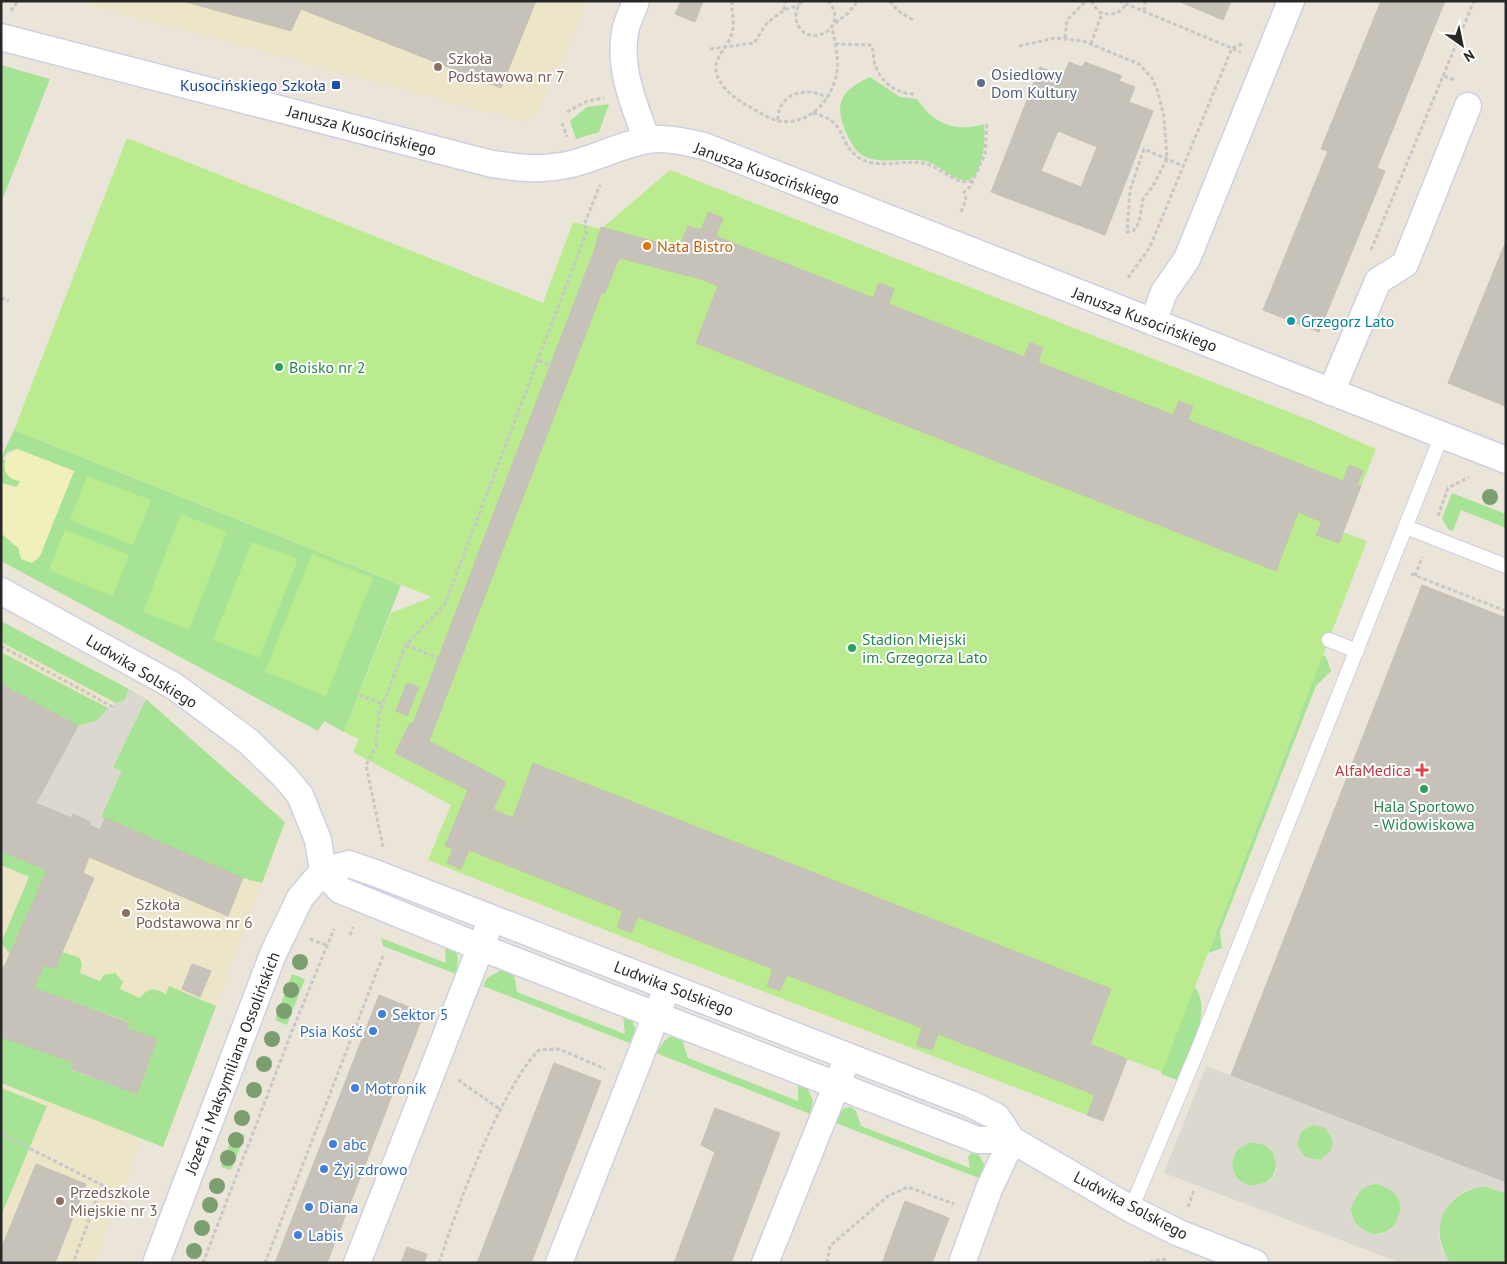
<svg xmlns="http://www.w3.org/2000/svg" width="1507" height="1264" font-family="'PT Sans',sans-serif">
<rect width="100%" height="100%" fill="#ebe5d9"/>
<!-- education -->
<path fill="#ede5c8" d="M75 1H589L537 115 524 122Z
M1 621 146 699 285 822 163 1147 142 1139 94 1263H1Z"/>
<!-- green -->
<path fill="#a7e394" d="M1 65 50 79 1 203Z
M870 77 900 97 917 99C933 124 956 133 984 124 986 136 983 176 969 180 954 183 940 164 925 161 906 157 887 164 868 158 858 155 852 145 848 137 833 105 839 91 870 77Z
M609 104 599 132 576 139 570 121 587 107Z
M14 430 401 585 344 732 324 721 318 731 1 561V533L19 549V554L37 560 74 471 17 449 8 452 3 458 20 481 18 487 1 483V458Z
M1452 493 1506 514V528L1461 510 1453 531 1449 530 1442 519Z
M1 621 129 689 124 701 116 703 1 642Z
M1316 650 1326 657 1331 671 1316 686 1308 706 1220 932 1222 948 1208 953 1299 718Z
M1 652 108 708 97 721 78 726 1 684Z
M146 699 285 822 262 883 243 878 101 817 121 772 113 767Z
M1 851 47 870 10 954 1 943 29 877 1 865Z
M381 938 446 963 445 950 450 946 455 948 458 959 456 974 383 946Z
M63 952 80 958 82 965 80 973 100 981 104 975 115 973 123 982 120 989 140 998C149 987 154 988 166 994L169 986 216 1006 163 1147 1 1083V1037L73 1062 71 1070 137 1094 157 1039 126 1028 129 1022 34 988 44 965 55 969Z
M503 969H510L514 974 517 992 625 1034 623 1016 632 1018 635 1029 632 1044 483 986 487 978Z
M292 974 305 979 287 1025 275 1020Z
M1192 984C1216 1009 1188 1052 1177 1080L1161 1074Z
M674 1034 681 1036 688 1058 798 1101V1083L806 1085 813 1101 810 1114 656 1053 665 1040Z
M1 1088 47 1106 1 1216Z
M851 1107 856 1111 861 1126 970 1168 968 1157 972 1152H977L984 1164V1180L833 1122 844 1108Z
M1297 1142a18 18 0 1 1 36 0a18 18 0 1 1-36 0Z
M234 1132 245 1135 231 1170 221 1167Z
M1232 1164a22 22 0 1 1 44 0a22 22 0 1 1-44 0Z
M1351 1209a25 25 0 1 1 50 0a25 25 0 1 1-50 0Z
M1483 1186 1506 1193V1263H1450C1428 1227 1442 1195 1483 1186Z"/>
<!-- sand -->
<path fill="#f1efbb" d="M17 449 74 471 40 556 32 563 21 559 19 548 1 533V483L16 488 20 481C0 479 0 457 17 449Z"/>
<!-- pitch -->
<path fill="#baeb8f" d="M127 138 543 303 573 222 601 229 670 170 1312 421 1376 449 1343 532 1367 541 1162 1072 1127 1059 1103 1121 681 960 428 860 451 805 353 752 359 739 344 732 391 613 432 597 14 430Z
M87 476 151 500 133 545 70 520Z
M181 514 227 532 189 630 143 612Z
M65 530 129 555 113 596 49 570Z
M252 542 298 559 259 658 213 640Z
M312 554 373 578 326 696 265 672Z"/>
<!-- plaza -->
<path fill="#dbd8d0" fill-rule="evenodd" d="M129 689 146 699 113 767 121 772 101 817 105 818 100 830 89 825 90 821 73 814 72 818 36 803 78 726 97 721 108 708 112 709 116 703 124 701Z
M1206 1066 1506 1182V1193L1483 1186 1467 1190 1452 1200 1442 1215 1439 1232 1441 1248 1450 1263H1401L1164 1173ZM1312 1125 1324 1127 1332 1138 1333 1145 1330 1152 1320 1160 1305 1157 1297 1145 1301 1132ZM1251 1142 1268 1146 1273 1152 1277 1169 1274 1176 1267 1182 1251 1186 1241 1182 1235 1176 1232 1166 1236 1150ZM1377 1183 1394 1192 1399 1200 1401 1209 1394 1226 1385 1232 1374 1234 1365 1231 1357 1225 1351 1217V1206L1360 1191 1369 1185Z"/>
<!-- building -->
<path fill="#c6c2b9" stroke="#c6c1b3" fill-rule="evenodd" d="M182 1H536L501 88 301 9 291 31Z
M681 1H703L695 22 675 14Z
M1178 1H1231L1223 20Z
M1381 1H1445L1377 168 1385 171 1319 332 1263 310 1328 151 1321 149Z
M1069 62 1082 67 1085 62 1122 76 1119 81 1135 87 1129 102 1153 111 1105 235 991 192 1040 67 1063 76ZM1058 131 1097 147 1081 187 1041 171Z
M708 212 723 218 716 236 873 298 879 283 894 289 889 304 1024 357 1030 342 1043 348 1038 362 1173 415 1179 401 1193 407 1188 420 1343 481 1349 465 1363 471 1357 485 1361 486 1339 543 1316 535 1322 522 1298 512 1276 571 696 343 718 286 701 279 619 258 605 293 602 292 429 741 506 782 493 809 513 818 533 763 1111 989 1090 1044 1127 1059 1103 1121 1087 1115 1095 1095 1042 1074 938 1034 932 1050 916 1045 922 1028 787 975 780 991 767 986 773 969 638 917 631 933 617 927 623 911 469 850 461 869 447 863 453 849 445 846 468 790 395 753 410 723 413 724 594 251 601 227 679 248 688 226 701 230Z
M1506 241V403L1505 406 1448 383Z
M1422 585 1506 618V1182L1231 1075Z
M407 683 419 687 407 716 396 711Z
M1 684 78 726 36 803 72 818 73 814 91 822 89 825 100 830 105 818 243 878 228 916 89 857 83 873 94 878 55 969 44 965 34 988 129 1023 126 1028 157 1039 137 1094 71 1069 73 1062 1 1037V966L4 967 10 954 47 870 1 851Z
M192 964 211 971 200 997 182 989Z
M379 995 424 1013 327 1263H275Z
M554 1063 601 1081 531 1263H477Z
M715 1108 780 1133 731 1263H674L715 1152 701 1145Z
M36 1164 86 1184 55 1263H1V1249Z
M905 1201 949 1218 932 1263H882Z
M407 1247 427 1254 424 1263H401Z"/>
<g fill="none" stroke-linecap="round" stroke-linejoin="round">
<!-- lane casing -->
<g stroke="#ced0e2" stroke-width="16">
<path id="lane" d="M1406 527 1506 566
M1329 640 1357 651
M1131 1209 1197 1052 1442 435"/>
</g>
<!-- street casing -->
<g stroke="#ced0e2" stroke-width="29">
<path id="street" d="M636 1C633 10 629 18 626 27 617 66 634 105 647 140
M1 37 492 164C513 167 533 170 554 167 586 164 615 146 647 140 666 137 686 142 704 146L1506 460
M1153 322 1164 292 1187 259 1291 1
M1331 392 1378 281 1405 264 1468 106
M1 591 174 686 248 741 284 776 300 795 318 840 323 871 340 890 480 947 978 1140H1012L1131 1209 1179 1233 1255 1263
M323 871 349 864 375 873 971 1104 997 1117 1012 1140
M156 1263 273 954 300 898 323 871
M357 1263 487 931
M559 1263 663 998
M765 1263 843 1069
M962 1263 989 1189 1012 1140"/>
</g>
<!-- path -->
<path stroke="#c7c7c7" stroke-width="3" stroke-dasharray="4 2.5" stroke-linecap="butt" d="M732 1C731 13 736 24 731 36 727 48 715 56 716 70 718 87 735 98 748 106 758 111 768 119 779 121 810 126 833 99 837 71 839 56 834 40 832 26L847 14 858 1
M802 1C798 6 795 12 796 19 803 52 853 30 828 1
M890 1 898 11 915 21
M1091 1 1099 12C1111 16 1119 15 1126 4
M1119 1 1241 52
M784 10 785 1
M11 11 18 1
M1144 11 1145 1
M1065 38 1067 20 1086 1
M835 44 871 45C874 50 873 55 874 61 878 80 896 95 916 94
M1091 44 1102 13
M1019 46 1055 38 1083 41 1139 64 1152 78 1158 92 1164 117 1167 159 1153 186 1143 199 1139 223 1133 231 1127 232 1130 190 1144 149C1157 155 1170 160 1183 166
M710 49 754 43 767 23 784 10 799 5
M1444 76 1455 80
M567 112 587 101 604 98
M813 113C849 122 836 141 858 157 878 171 906 158 927 164 943 169 955 185 973 181
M778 120C777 94 807 85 827 98
M562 123 567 137
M961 212 966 200 964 192 971 186 985 154 987 122
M1371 250 1474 1
M1128 278 1150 247 1232 48 1242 44
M1 298 9 301
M539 361 550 366
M1438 516 1448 488 1469 477
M1411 574 1506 611
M1415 576 1422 557
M406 645 438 658
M1 646 113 707
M359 695 383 704
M383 847 366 765 376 747 379 714 406 645 445 604 587 231 584 225 600 185
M350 935 353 927
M310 939 326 945
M458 1080 501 1110
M1 1134 102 1185 73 1263
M1188 1207 1194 1190
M203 1263 292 1031 334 929
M265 1263 384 953
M439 1263C456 1211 474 1163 498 1114 511 1090 520 1070 539 1050L559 1049 605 1069
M827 1263 830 1246 888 1196 908 1187 954 1204
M1143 1263 1166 1259"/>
<!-- lane -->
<use href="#lane" stroke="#fff" stroke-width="14"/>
<!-- street -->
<use href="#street" stroke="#fff" stroke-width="26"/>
</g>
<!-- trees -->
<g fill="#7b9f6f">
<circle cx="1490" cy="497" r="8"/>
<circle cx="300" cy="962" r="8"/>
<circle cx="291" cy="990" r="8"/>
<circle cx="284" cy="1011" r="8"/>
<circle cx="272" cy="1039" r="8"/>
<circle cx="264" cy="1064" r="8"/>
<circle cx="254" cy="1090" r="8"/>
<circle cx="242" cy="1118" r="8"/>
<circle cx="236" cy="1140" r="8"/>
<circle cx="228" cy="1158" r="8"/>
<circle cx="217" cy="1186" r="8"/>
<circle cx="210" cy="1205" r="8"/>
<circle cx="202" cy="1228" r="8"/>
<circle cx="194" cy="1251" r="8"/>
</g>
<!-- markers -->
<g fill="#8d6e63" stroke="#fff" stroke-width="2">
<circle cx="438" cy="67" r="5"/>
<circle cx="126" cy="913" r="5"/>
<circle cx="60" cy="1201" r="5"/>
</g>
<circle fill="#5c6f8a" stroke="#fff" stroke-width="2" cx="981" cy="83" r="5"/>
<rect fill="#1a4fb4" stroke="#fff" stroke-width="2" x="331" y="80" width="10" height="10" rx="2.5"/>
<circle fill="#e8710a" stroke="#fff" stroke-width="2" cx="647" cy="246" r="5"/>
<circle fill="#0f9aa8" stroke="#fff" stroke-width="2" cx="1291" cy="321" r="5"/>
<g fill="#2e9e5b" stroke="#fff" stroke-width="2">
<circle cx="279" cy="367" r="5"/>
<circle cx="852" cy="648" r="5"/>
<circle cx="1424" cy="789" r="5"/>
</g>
<path fill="#e0444e" stroke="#fff" stroke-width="2" d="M1419.5 762.5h5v5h5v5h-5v5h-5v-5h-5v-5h5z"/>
<g fill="#3f7fe0" stroke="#fff" stroke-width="2">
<circle cx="382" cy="1014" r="5"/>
<circle cx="373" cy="1031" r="5"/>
<circle cx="355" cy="1088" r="5"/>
<circle cx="333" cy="1144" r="5"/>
<circle cx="324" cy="1169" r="5"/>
<circle cx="309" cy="1207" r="5"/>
<circle cx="298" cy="1235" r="5"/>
</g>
<g text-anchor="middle" stroke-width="4" stroke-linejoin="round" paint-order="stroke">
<!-- education labels -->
<g font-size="16" fill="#785e54" stroke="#fff" text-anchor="start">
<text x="448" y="64">Szkoła<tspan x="448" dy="18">Podstawowa nr 7</tspan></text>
<text x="136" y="910">Szkoła<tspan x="136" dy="18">Podstawowa nr 6</tspan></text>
<text x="70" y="1198">Przedszkole<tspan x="70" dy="18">Miejskie nr 3</tspan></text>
</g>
<!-- service labels -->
<g font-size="16" fill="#4e5e75" stroke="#fff" text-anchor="start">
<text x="991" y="80">Osiedlowy<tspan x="991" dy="18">Dom Kultury</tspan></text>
</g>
<!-- transit labels -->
<g font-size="16" fill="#164399" stroke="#fff" text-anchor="end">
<text x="326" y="91">Kusocińskiego Szkoła</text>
</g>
<!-- street labels -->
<g font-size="16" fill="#282828" stroke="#fff">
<text transform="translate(362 130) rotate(15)" y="6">Janusza Kusocińskiego</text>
<text transform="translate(767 173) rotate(20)" y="6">Janusza Kusocińskiego</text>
<text transform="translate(1145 319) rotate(21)" y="6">Janusza Kusocińskiego</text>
<text transform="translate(142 671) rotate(31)" y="6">Ludwika Solskiego</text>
<text transform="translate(674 988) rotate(21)" y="6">Ludwika Solskiego</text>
<text transform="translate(232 1063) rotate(-69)" y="6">Józefa i Maksymiliana Ossolińskich</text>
<text transform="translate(1131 1205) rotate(28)" y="6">Ludwika Solskiego</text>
</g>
<!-- food labels -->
<g font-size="16" fill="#c56008" stroke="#fff" text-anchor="start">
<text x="657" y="252">Nata Bistro</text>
</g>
<!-- culture labels -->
<g font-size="16" fill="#0d838f" stroke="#fff" text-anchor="start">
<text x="1301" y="327">Grzegorz Lato</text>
</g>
<!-- leisure labels -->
<g font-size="16" fill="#27864d" stroke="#fff" text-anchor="start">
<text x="289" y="373">Boisko nr 2</text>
<text x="862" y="645">Stadion Miejski<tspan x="862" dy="18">im. Grzegorza Lato</tspan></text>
<text x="1424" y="812" text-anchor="middle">Hala Sportowo<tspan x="1424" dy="18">- Widowiskowa</tspan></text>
</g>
<!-- health labels -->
<g font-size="16" fill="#be3a42" stroke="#fff" text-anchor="end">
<text x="1411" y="776">AlfaMedica</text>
</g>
<!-- shop labels -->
<g font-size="16" fill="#366cbe" stroke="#fff" text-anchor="start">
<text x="392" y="1020">Sektor 5</text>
<text x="363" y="1037" text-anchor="end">Psia Kość</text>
<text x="365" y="1094">Motronik</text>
<text x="343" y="1150">abc</text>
<text x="334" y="1175">Żyj zdrowo</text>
<text x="319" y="1213">Diana</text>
<text x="308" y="1241">Labis</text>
</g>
</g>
<!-- border -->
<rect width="1507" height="1264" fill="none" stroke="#282828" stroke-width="5"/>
<!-- north arrow -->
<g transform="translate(1462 45) rotate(147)" stroke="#ffffff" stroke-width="4" paint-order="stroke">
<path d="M0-4L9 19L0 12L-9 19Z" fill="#282828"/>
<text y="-8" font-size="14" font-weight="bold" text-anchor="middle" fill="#282828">N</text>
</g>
</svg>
